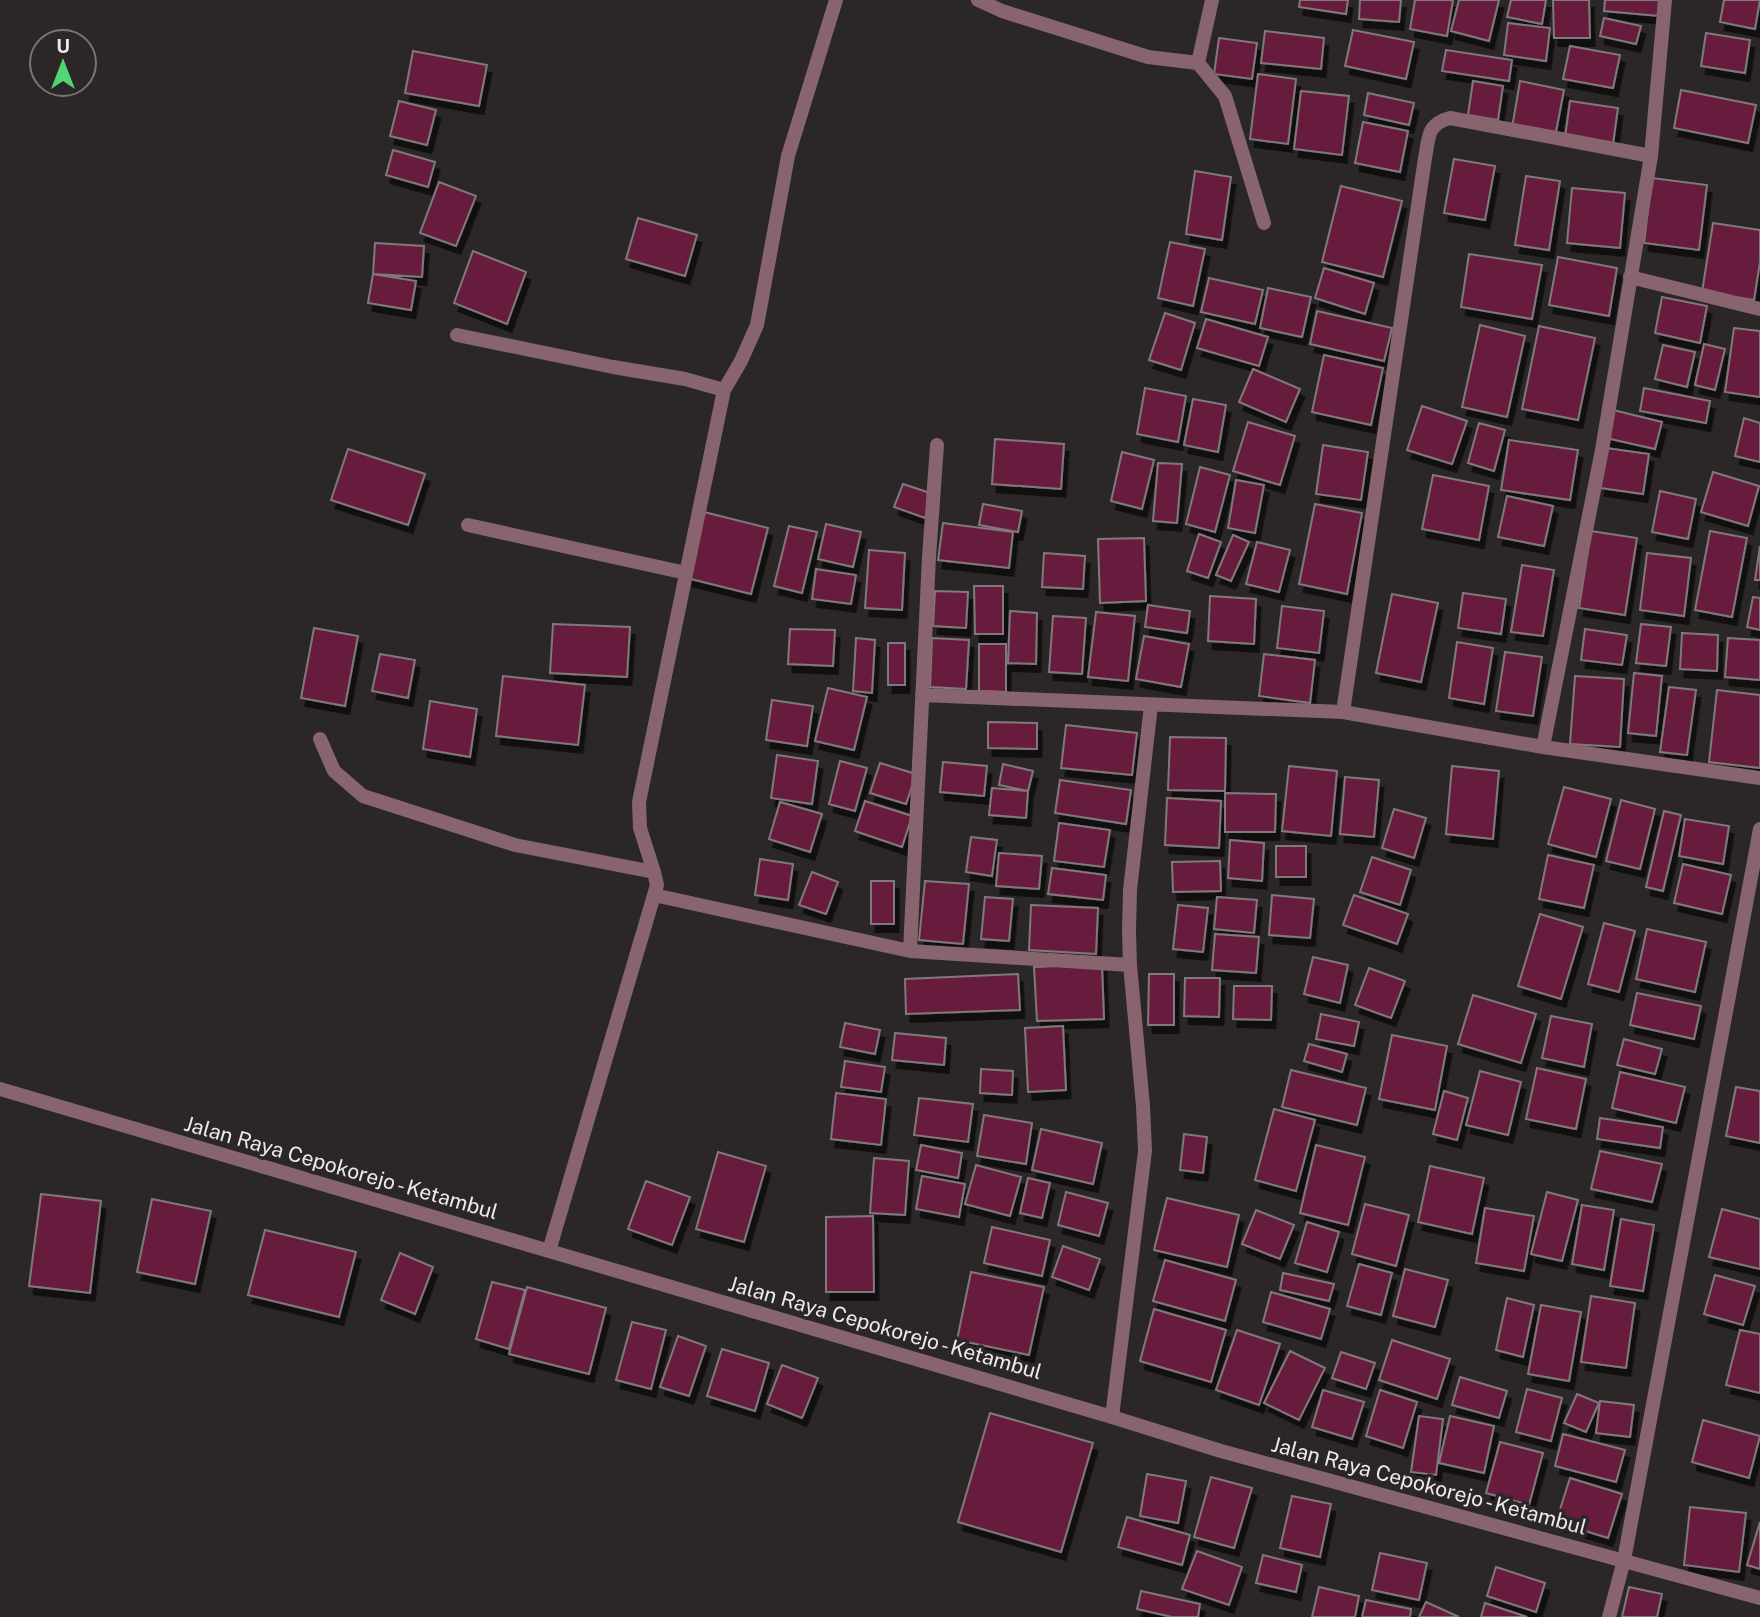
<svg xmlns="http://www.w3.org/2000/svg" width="1760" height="1617" font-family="'Public Sans',sans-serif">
<defs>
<filter id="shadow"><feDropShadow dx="4.5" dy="8" stdDeviation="0" flood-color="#0009"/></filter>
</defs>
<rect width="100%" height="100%" fill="#2b2627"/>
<!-- building -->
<path fill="#681e3d" stroke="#80797b" stroke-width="2" filter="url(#shadow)" d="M1300 0H1348L1346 14 1299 7Z
M1360 0H1401L1399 22 1359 19Z
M1415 0H1453L1447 36 1410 29Z
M1459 0H1499L1489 41 1451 31Z
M1511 0H1546L1542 24 1507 17Z
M1553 0H1589L1590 38H1554Z
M1605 0H1660L1659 16 1604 11Z
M1724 0H1760L1755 29 1720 22Z
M1604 18 1641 26 1636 44 1600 36Z
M1508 23 1550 28 1546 61 1504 55Z
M1353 30 1414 42 1406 79 1345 66Z
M1265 31 1324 38 1321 69 1261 63Z
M1706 33 1750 40 1745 73 1701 66Z
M1219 38 1257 43 1252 79 1214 74Z
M1570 46 1620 55 1613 88 1563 79Z
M1446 50 1512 60 1509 81 1442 71Z
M413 51 487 65 479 106 405 93Z
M1258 74 1296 79 1288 144 1250 139Z
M1473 81 1503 86 1498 120 1468 115Z
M1520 81 1564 90 1555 137 1512 128Z
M1681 90 1756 105 1748 143 1674 128Z
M1301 91 1349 96 1342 155 1294 149Z
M1368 93 1414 103 1409 125 1364 115Z
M399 101 436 110 427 145 390 136Z
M1570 101 1618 108 1613 144 1565 137Z
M1363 122 1408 131 1400 172 1355 163Z
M393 150 435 162 428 187 386 175Z
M1454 159 1495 166 1485 220 1444 213Z
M1195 171 1231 177 1222 240 1186 234Z
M1526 176 1560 181 1549 250 1515 245Z
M1652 178 1707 185 1699 250 1644 243Z
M439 182 476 196 456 246 420 233Z
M1341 186 1402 201 1383 277 1322 262Z
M1572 188 1625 193 1620 248 1567 243Z
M638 218 697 235 685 276 626 259Z
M1713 223 1760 230V262L1754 300 1702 292Z
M1170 242 1205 249 1193 306 1158 298Z
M375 243 424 246 422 277 373 274Z
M473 251 526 272 507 324 454 303Z
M1469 254 1542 265 1532 319 1461 307Z
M1558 257 1617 268 1609 316 1549 305Z
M1324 268 1374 283 1365 314 1315 298Z
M373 274 416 281 411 310 368 303Z
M1209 278 1263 290 1255 324 1201 312Z
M1268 288 1311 297 1302 337 1260 328Z
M1662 297 1707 306 1700 343 1655 333Z
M1317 311 1392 328 1384 361 1310 344Z
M1165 313 1195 323 1181 370 1149 360Z
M1206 319 1268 337 1259 366 1197 348Z
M1480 325 1525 336 1507 417 1462 407Z
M1539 326 1595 338 1578 420 1522 409Z
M1734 328 1760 331V397L1725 392Z
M1704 344 1725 349 1715 390 1695 385Z
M1663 345 1695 352 1687 387 1655 379Z
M1324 355 1383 368 1371 425 1312 412Z
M1253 369 1300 389 1286 422 1239 402Z
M1145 388 1186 396 1178 442 1137 434Z
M1644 388 1710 401 1706 423 1640 411Z
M1193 399 1226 405 1218 452 1184 445Z
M1422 406 1467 421 1452 464 1407 450Z
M1613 410 1662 422 1655 449 1606 438Z
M1744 418 1760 423V462L1735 456Z
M1248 422 1295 436 1280 485 1233 471Z
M1479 423 1505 430 1494 471 1468 463Z
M995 439 1064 444 1061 489 992 484Z
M1509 440 1578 450 1570 500 1501 490Z
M1323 445 1368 452 1361 500 1316 494Z
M1606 448 1649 454 1643 494 1600 488Z
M348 449 425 474 408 525 331 500Z
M1122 452 1154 460 1142 509 1111 501Z
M1158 463 1182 464 1177 523 1153 521Z
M1200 467 1230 475 1215 532 1186 524Z
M1713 472 1759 486 1748 526 1701 512Z
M1433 475 1489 486 1479 540 1422 529Z
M1236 480 1264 485 1255 533 1228 528Z
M903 484 933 494 925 518 894 507Z
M1660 491 1696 499 1688 539 1652 532Z
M1507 496 1553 506 1544 546 1498 537Z
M983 504 1022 511 1018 532 979 525Z
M1315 504 1362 513 1347 594 1299 584Z
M704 512 768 528 751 594 687 578Z
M943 523 1013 532 1009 568 938 560Z
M826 524 861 532 853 567 818 559Z
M789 526 817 532 802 593 774 586Z
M1591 531 1637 538 1625 615 1579 608Z
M1710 531 1747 538 1732 617 1695 610Z
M1199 534 1221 542 1208 578 1187 571Z
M1233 535 1249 542 1231 581 1216 575Z
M1144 538 1146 601 1100 603 1098 539Z
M1257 542 1290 550 1279 592 1246 584Z
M1760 546V580H1755Z
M869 550 905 553 902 610 865 608Z
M1044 553 1085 556 1083 589 1042 587Z
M1647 553 1691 558 1684 616 1640 610Z
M1522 565 1554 570 1543 636 1511 632Z
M816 569 856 575 851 604 812 599Z
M974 586H1003V634H975Z
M935 591 968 592 966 628 933 626Z
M1463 593 1506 599 1501 634 1458 628Z
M1392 594 1438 603 1421 682 1376 673Z
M1210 596 1256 599 1254 644 1208 641Z
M1753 597 1760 598V630L1747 627Z
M1148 605 1190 611 1187 633 1145 627Z
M1282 606 1324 611 1319 653 1277 648Z
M1010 611 1037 613 1036 664 1008 663Z
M1096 612 1135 616 1128 681 1088 677Z
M1053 616 1086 618 1082 674 1049 672Z
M553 624 630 627 627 677 550 673Z
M1641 624 1671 627 1666 666 1636 663Z
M314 628 358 636 345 706 301 698Z
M790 629 835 630 833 666 788 664Z
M1585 629 1627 635 1622 665 1581 660Z
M1682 633 1718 635 1717 671 1680 669Z
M1144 636 1189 644 1181 687 1136 679Z
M856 638 875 640 872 693 853 691Z
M932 638 969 640 966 689 930 687Z
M1728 638 1760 640V680L1725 677Z
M1457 642 1493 648 1484 704 1449 698Z
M888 643H905V685H888Z
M979 644H1006V692L979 691Z
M1505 652 1542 657 1533 716 1496 711Z
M380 654 415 660 408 698 372 691Z
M1264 654 1315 660 1310 703 1259 696Z
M1634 673 1662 676 1656 736 1628 733Z
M503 676 585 685 578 745 496 736Z
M1575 676 1624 679 1620 747 1570 744Z
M1669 687 1696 690 1687 755 1660 752Z
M828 688 867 697 854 750 815 741Z
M1717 690 1760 695V768L1709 762Z
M772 700 813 706 807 746 766 740Z
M430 701 477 709 470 757 423 749Z
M988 722 1037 723V749L988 748Z
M1066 725 1137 733 1132 775 1061 768Z
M1170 737 1226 738 1225 791 1168 790Z
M777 755 818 761 812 804 771 798Z
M840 761 867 768 855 811 829 804Z
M943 762 987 766 984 796 940 792Z
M880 763 916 774 906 804 870 793Z
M1003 764 1033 771 1028 791 999 785Z
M1289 766 1337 771 1331 836 1282 831Z
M1452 766 1499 771 1493 839 1446 834Z
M1345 777 1379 780 1374 837 1340 834Z
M1060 780 1131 790 1126 824 1055 813Z
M1564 787 1611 799 1596 857 1548 844Z
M992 788 1028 791 1026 818 989 815Z
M1225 793 1276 794 1275 832H1225Z
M1167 798 1221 801 1219 848 1165 845Z
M1621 800 1655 809 1640 869 1606 861Z
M865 801 912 816 902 847 855 831Z
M780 802 822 814 810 852 769 839Z
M1394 809 1426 818 1414 858 1382 848Z
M1664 811 1681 815 1663 891 1646 887Z
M1685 819 1729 826 1723 864 1679 856Z
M1059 823 1110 830 1104 867 1054 861Z
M971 837 997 840 992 876 966 872Z
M1230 840 1264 843 1262 881 1228 878Z
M1276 846H1306V877H1276Z
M999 853 1042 856 1039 889 996 886Z
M1548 855 1594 865 1584 908 1539 899Z
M1372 857 1411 870 1400 905 1360 892Z
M760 859 793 864 788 900 755 895Z
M1220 861 1221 891 1173 892 1172 862Z
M1683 864 1731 875 1722 914 1674 903Z
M1052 868 1106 875 1103 900 1048 894Z
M812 872 838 882 826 914 799 905Z
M871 881H894V924H871Z
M925 881 969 884 963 944 919 940Z
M1272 895 1314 899 1310 938 1269 935Z
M1354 895 1408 914 1397 944 1343 925Z
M985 897 1013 899 1009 941 981 939Z
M1217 897 1257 900 1254 933 1214 929Z
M1031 905 1098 908 1096 954 1029 950Z
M1178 905 1208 908 1203 952 1173 949Z
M1540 914 1583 927 1561 999 1518 986Z
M1604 923 1635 931 1619 992 1588 984Z
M1647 929 1706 942 1695 992 1636 979Z
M1215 934 1259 937 1256 973 1212 970Z
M1313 957 1348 965 1340 1003 1304 994Z
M1102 964 1104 1019 1037 1021 1034 967Z
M1369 968 1405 981 1391 1018 1355 1005Z
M1018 974 1020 1010 906 1014 905 979Z
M1149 974H1174V1025H1148Z
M1185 978H1220L1219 1017 1184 1016Z
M1234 986H1272L1271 1020 1233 1019Z
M1637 993 1701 1006 1694 1039 1630 1025Z
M1473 995 1536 1014 1521 1063 1458 1044Z
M1321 1014 1359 1022 1354 1046 1316 1039Z
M1551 1016 1592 1024 1584 1067 1542 1058Z
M845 1023 880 1030 875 1054 840 1047Z
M1063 1026 1066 1090 1028 1092 1025 1028Z
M895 1033 946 1038 944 1065 892 1060Z
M1392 1035 1447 1046 1435 1110 1379 1099Z
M1624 1039 1662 1049 1655 1074 1617 1065Z
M1309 1044 1347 1054 1342 1072 1304 1061Z
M845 1061 885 1067 881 1092 841 1087Z
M1537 1068 1586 1079 1576 1129 1526 1119Z
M981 1069 1013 1071 1012 1095 980 1093Z
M1291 1070 1366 1088 1357 1125 1282 1107Z
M1480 1071 1521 1082 1508 1135 1466 1125Z
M1620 1072 1685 1087 1676 1123 1612 1108Z
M1736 1087 1760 1091V1143L1726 1136Z
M1444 1091 1468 1098 1457 1140 1433 1134Z
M836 1093 886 1099 881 1145 831 1139Z
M919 1098 973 1104 968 1142 914 1135Z
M1274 1109 1315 1120 1296 1191 1255 1180Z
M984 1115 1032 1123 1026 1164 977 1156Z
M1600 1118 1663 1127 1660 1148 1597 1139Z
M1041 1129 1102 1143 1093 1184 1032 1170Z
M1184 1134 1207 1137 1203 1173 1180 1170Z
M921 1145 962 1153 958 1178 916 1170Z
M1316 1145 1365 1157 1348 1225 1300 1213Z
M1600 1151 1662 1164 1652 1202 1591 1189Z
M718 1152 766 1166 744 1242 696 1229Z
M874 1158 909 1161 905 1215 870 1213Z
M976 1165 1021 1177 1010 1216 965 1204Z
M1430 1166 1484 1178 1472 1234 1418 1222Z
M922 1176 965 1184 959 1217 916 1209Z
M1028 1178 1050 1183 1042 1218 1020 1213Z
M646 1181 690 1197 672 1245 628 1229Z
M1066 1192 1108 1203 1099 1236 1058 1225Z
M1547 1192 1578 1200 1562 1261 1531 1254Z
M41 1194 101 1201 90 1293 29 1286Z
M1167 1198 1239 1215 1227 1267 1154 1250Z
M152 1199 211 1211 195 1284 137 1272Z
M1365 1204 1409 1215 1396 1266 1352 1254Z
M1582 1205 1614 1210 1604 1270 1572 1264Z
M1485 1208 1534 1216 1524 1271 1476 1263Z
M1722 1209 1760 1219V1269L1709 1257Z
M1256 1210 1294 1225 1280 1259 1242 1244Z
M873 1216 874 1292H826V1217Z
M1621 1219 1654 1225 1643 1291 1610 1286Z
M1307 1222 1339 1232 1327 1272 1295 1263Z
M992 1227 1050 1240 1042 1276 984 1263Z
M265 1230 356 1252 339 1317 248 1295Z
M1063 1246 1100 1259 1089 1290 1052 1277Z
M400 1253 433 1267 415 1314 381 1300Z
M1165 1260 1236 1280 1225 1321 1153 1301Z
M1359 1264 1392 1273 1381 1315 1347 1306Z
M1405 1269 1448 1280 1435 1327 1393 1316Z
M971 1272 1044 1287 1029 1355 957 1340Z
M1283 1273 1334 1284 1329 1301 1280 1290Z
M1715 1275 1755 1286 1743 1325 1704 1314Z
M492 1282 525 1290 509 1349 476 1339Z
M527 1287 606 1308 589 1374 509 1354Z
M1271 1292 1330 1309 1321 1339 1263 1322Z
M1591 1296 1635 1303 1626 1368 1581 1362Z
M1507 1298 1534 1305 1523 1357 1496 1350Z
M1541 1305 1581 1312 1569 1381 1528 1374Z
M1154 1309 1226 1330 1211 1382 1140 1361Z
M632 1322 666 1330 651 1389 616 1380Z
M1237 1330 1280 1344 1259 1405 1216 1390Z
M1740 1330 1760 1334V1393L1726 1385Z
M678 1336 706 1346 689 1396 660 1387Z
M1392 1340 1450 1359 1437 1399 1379 1380Z
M722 1349 769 1363 755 1411 707 1396Z
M1290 1351 1325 1368 1299 1420 1264 1403Z
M1341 1352 1375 1363 1366 1389 1332 1378Z
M782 1365 818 1378 802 1418 767 1404Z
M1460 1377 1507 1391 1499 1418 1452 1405Z
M1527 1389 1562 1398 1551 1441 1516 1432Z
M1323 1390 1364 1402 1352 1439 1312 1427Z
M1380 1390 1417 1402 1403 1448 1366 1436Z
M1577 1394 1599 1403 1586 1432 1564 1423Z
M1600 1401 1634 1405 1630 1437 1596 1433Z
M990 1413 1093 1443 1061 1552 958 1522Z
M1419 1416 1443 1419 1436 1475 1411 1472Z
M1450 1416 1494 1426 1484 1473 1439 1463Z
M1703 1420 1760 1436 1749 1478 1692 1462Z
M1563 1434 1625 1450 1616 1482 1555 1466Z
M1500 1442 1543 1453 1529 1505 1486 1493Z
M1147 1474 1186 1481 1178 1523 1140 1516Z
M1211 1477 1252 1488 1234 1548 1194 1537Z
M1570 1478 1622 1494 1608 1538 1556 1522Z
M1292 1496 1331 1504 1320 1557 1280 1548Z
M1690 1507 1746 1513 1739 1572 1684 1565Z
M1127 1517 1190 1535 1182 1565 1118 1547Z
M1760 1522V1569L1747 1565Z
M1197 1551 1242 1567 1229 1605 1182 1589Z
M1380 1553 1427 1563 1419 1600 1372 1590Z
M1263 1555 1302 1565 1296 1592 1256 1583Z
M1496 1567 1545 1583 1536 1612 1487 1596Z
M1319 1587 1359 1596 1355 1617H1312Z
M1629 1587 1662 1594 1657 1617H1622Z
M1141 1591 1200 1604 1198 1617H1172L1137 1609Z
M1366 1600 1411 1609 1410 1617H1362Z
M1426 1602 1459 1617H1419Z
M1485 1603 1527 1617H1481Z"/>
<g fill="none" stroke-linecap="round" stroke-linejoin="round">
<!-- minor -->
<path stroke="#88646f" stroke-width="14" d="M978 0 1002 11 1148 57 1198 63 1225 96 1264 223
M1198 63 1212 0
M1630 277 1760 309
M457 335 613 367 685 379 724 390
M468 525 686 573
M922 695 1343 712 1543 747 1760 778
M1343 712 1425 158C1429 137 1427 124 1450 118L1651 156
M320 739 334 771 363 796 515 845 654 872
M1543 747 1602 450 1651 156 1665 0
M654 895 910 951 1130 965
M910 951 929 557 937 445
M549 1251 657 885 654 872 640 828 639 802 724 390 741 361 757 325 788 156 836 0
M1112 1417 1145 1151 1143 1106 1130 965 1129 931 1130 890 1151 705
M1609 1617 1624 1560 1760 829"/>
<!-- tertiary -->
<path stroke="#88646f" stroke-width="14" d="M0 1089 1112 1417 1221 1451 1760 1598"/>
</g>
<g text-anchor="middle" stroke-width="7" stroke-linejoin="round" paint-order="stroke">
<!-- street labels -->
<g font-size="21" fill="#ede9ea" stroke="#2b2627">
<text transform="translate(341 1168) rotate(16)" y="7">Jalan Raya Cepokorejo - Ketambul</text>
<text transform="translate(885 1328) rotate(16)" y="7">Jalan Raya Cepokorejo - Ketambul</text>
<text transform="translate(1429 1486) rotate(15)" y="7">Jalan Raya Cepokorejo - Ketambul</text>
</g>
</g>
<!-- north arrow -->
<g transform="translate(63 63)"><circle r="33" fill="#2b2627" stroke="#797475" stroke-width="2"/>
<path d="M0-5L12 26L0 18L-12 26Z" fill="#52d673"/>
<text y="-10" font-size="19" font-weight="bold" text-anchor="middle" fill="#ede9ea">U</text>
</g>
</svg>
